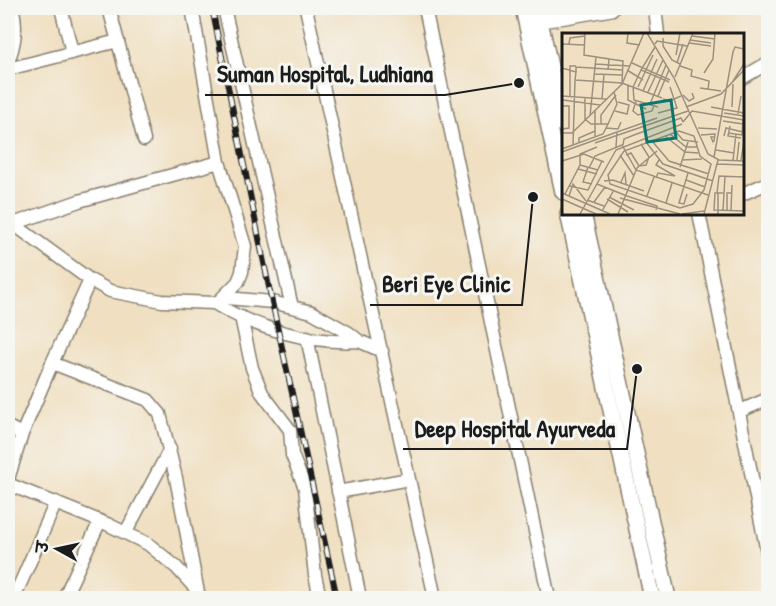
<svg xmlns="http://www.w3.org/2000/svg" width="776" height="606" font-family="'Patrick Hand','Playpen Sans Deva',sans-serif">
<rect width="100%" height="100%" fill="#f6f6f2"/>
<filter id="ink" filterUnits="userSpaceOnUse"><feTurbulence type="fractalNoise" baseFrequency=".0167" numOctaves="2"/><feDisplacementMap in="SourceGraphic" scale="12" xChannelSelector="R" yChannelSelector="G"/><feConvolveMatrix kernelMatrix="1 2 1 2 8 2 1 2 1" color-interpolation-filters="sRGB"/></filter>
<filter id="wash" filterUnits="userSpaceOnUse"><feTurbulence type="fractalNoise" baseFrequency=".008" numOctaves="4" result="noise"/><feDisplacementMap in="SourceGraphic" scale="24" xChannelSelector="R" yChannelSelector="G"/><feGaussianBlur stdDeviation="1.35" result="paint"/><feColorMatrix in="noise" values="0 0 0 0 0 0 0 0 0 0 0 0 0 0 0 0 0 1.4 0 .05"/><feComposite in="paint" operator="in"/></filter>
<g filter="url(#wash)">
<rect width="100%" height="100%" fill="#f0dfc0"/>
</g>
<g filter="url(#ink)">
<g fill="none" stroke-linecap="round" stroke-linejoin="round">
<!-- minor casing -->
<g stroke="#867e6e" stroke-width="15">
<path id="minor" d="M61 8 72 52
M109 8 144 140
M192 8 219 162 245 246 242 272 238 282 221 299
M224 8 292 307
M306 8 435 598
M425 8 549 598
M655 8 658 34
M8 69 118 41
M742 78 768 63
M742 194 768 183
M699 213 768 557
M8 220 90 280 110 291 162 301 214 303 227 298 272 302 312 312 349 333 359 341 382 351
M13 224 79 201 219 162
M214 303C254 328 311 344 359 341
M241 317 252 368 262 393 290 430 292 455 305 488 315 575 320 598
M307 337 360 598
M52 363 148 400 160 414 176 478 199 598
M740 411 768 399
M8 427 22 434
M8 479 22 434 52 363 90 280
M8 484 107 524 148 544 176 567 197 590
M338 492 409 479
M126 532 170 449
M14 598 56 502
M64 598 100 521"/>
</g>
<!-- tertiary casing -->
<g stroke="#867e6e" stroke-width="18">
<path id="tertiary" d="M523 8 563 192
M537 8 563 125
M531 22 611 8
M8 57C14 41 15 24 11 8
M568 213 652 598
M583 213 668 598"/>
</g>
<!-- minor -->
<use href="#minor" stroke="#fff" stroke-width="12"/>
<!-- tertiary -->
<use href="#tertiary" stroke="#fff" stroke-width="15"/>
<!-- rail casing -->
<g stroke="#1c1c1c" stroke-width="6">
<path id="rail" d="M212 8 272 302 337 598"/>
</g>
<!-- rail -->
<use href="#rail" stroke="#f6f6f2" stroke-width="4" stroke-dasharray="11" stroke-linecap="butt"/>
</g>
</g>
<!-- overview -->
<g transform="translate(562 33)">
<rect width="182" height="182" fill="#f0dfc0"/>
<path fill="none" stroke="#9b917e" stroke-width="1.5" d="M23 0 22 22 47 26 46 37M66 0 65 10 78 12M85 0 112 45 146 121 157 127 182 128M130 3 153 6M101 5V13L110 27 118 31M128 7 149 10M127 10 149 13M0 11 22 12M7 11 8 5 23 3M93 11 95 8 125 13M93 14 79 37 107 49M114 22 118 0M47 26 61 28 60 50M70 30 108 47M115 30 121 11M33 31 68 33M118 33 130 37 129 43 147 48 146 57M0 35 14 39 13 47 60 50 100 65M65 37 81 47M14 39V34L60 37M142 40 151 26 153 0M32 41 60 42M113 44 131 0M171 48 182 31M66 52V67L84 76M71 53 72 67 96 74M71 54 79 37M76 54 91 22M138 55 159 58M81 58 95 26M86 59 101 27M121 62 127 68 132 65 130 60M0 63 44 66M96 63 107 37M8 64V33H14M40 66 42 41M101 66 108 68 119 63M1 67 38 72M74 68 71 78 76 82 90 78 92 72M88 71 104 32M0 73H7V95L0 96M124 74 159 61 182 37M149 74 182 80M170 74 171 51M33 78V103M53 78 65 81 67 72 56 69M96 80 115 75 108 54M162 80 182 83M176 81 179 63M28 83 34 24M24 87 29 91H46L55 71 52 59M23 88V65M161 88 181 91M121 89 130 78 182 87M39 91V82L54 62M168 93 166 103 179 105M44 95 56 96 59 89M136 95 155 96M113 98 121 107 136 109M117 98 132 103 138 123 149 131 142 157 131 171 118 175 48 151 46 142 62 118ZM0 100H10L60 51 82 0M166 100 180 102 181 87M108 101 124 114H135M139 102 153 101 152 108 151 109 149 104H153M103 103 123 119 136 120M162 103 164 95 181 99M90 108 107 128 147 141M17 109V105L33 98M84 109 101 131 151 148M33 110 126 78M11 112 13 47M61 112 62 106 72 102 119 85 121 89M54 114 55 99 95 85M0 116 41 101 46 91M154 117 172 120M0 119 55 99M58 122 72 143M64 122 69 120 77 133 84 132 87 124 79 111M152 124 171 19 173 14 182 16M120 127 140 126M171 127 174 101M175 127 177 109M179 127 182 108M0 128 22 121 42 129M155 131 182 132M18 132 36 137M26 134 21 149 30 151M118 134 126 109M27 135 33 123 60 112 74 137 146 162M16 136 35 141M94 145 96 140 113 143 94 132 97 127M124 147 143 154M42 148 51 147 82 158M59 149 63 140 64 151M35 151 65 163M7 153 26 157 40 128M0 160 48 181M155 160 157 143 182 144M161 160H153L152 177 182 178M3 161 18 132V121L35 114M125 161 122 171 117 170 126 140M7 163 11 151 24 168M65 163 95 173 94 177M85 163 92 144M47 164 72 177M58 165 118 181M0 166 34 181M45 166 66 179M25 167 42 173M32 169 43 154M104 170 110 150M161 177 163 143M165 177V160H170M40 178 52 157M169 178 170 152M18 181 54 117 120 91M56 181 75 135 95 118M120 181 142 178M142 181 156 127M156 181V160"/>
<path fill="#0f766e" fill-opacity="0.15" stroke="#0f766e" stroke-width="3" d="M109 67 114 105 85 109 79 72Z"/>
<rect width="182" height="182" fill="none" stroke="#1c1c1c" stroke-width="3"/>
</g>
<!-- callouts -->
<path fill="none" stroke="#1c1c1c" stroke-width="2" d="M519 83L445 95H205M533 197L522 305H370M637 369L627 449H403"/>
<g fill="#1c1c1c" stroke="#f6f6f2" stroke-width="2">
<circle cx="519" cy="83" r="6"/>
<circle cx="533" cy="197" r="6"/>
<circle cx="637" cy="369" r="6"/>
</g>
<g font-size="24" text-anchor="middle" font-weight="bold" fill="#1c1c1c" stroke="#f6f6f2" stroke-width="6" stroke-linejoin="round" paint-order="stroke">
<text x="325" y="82">Suman Hospital, Ludhiana</text>
<text x="446" y="292">Beri Eye Clinic</text>
<text x="515" y="437">Deep Hospital Ayurveda</text>
</g>
<!-- margin -->
<rect width="776" height="606" fill="none" stroke="#f6f6f2" stroke-width="30"/>
<!-- north arrow -->
<g transform="translate(57 549) rotate(278)" stroke="#f6f6f2" stroke-width="4.5" paint-order="stroke">
<path d="M0-4.5L10 22L0 15L-10 22Z" fill="#1c1c1c"/>
<text y="-9" font-size="16" font-weight="bold" text-anchor="middle" fill="#1c1c1c">उ</text>
</g>
</svg>
